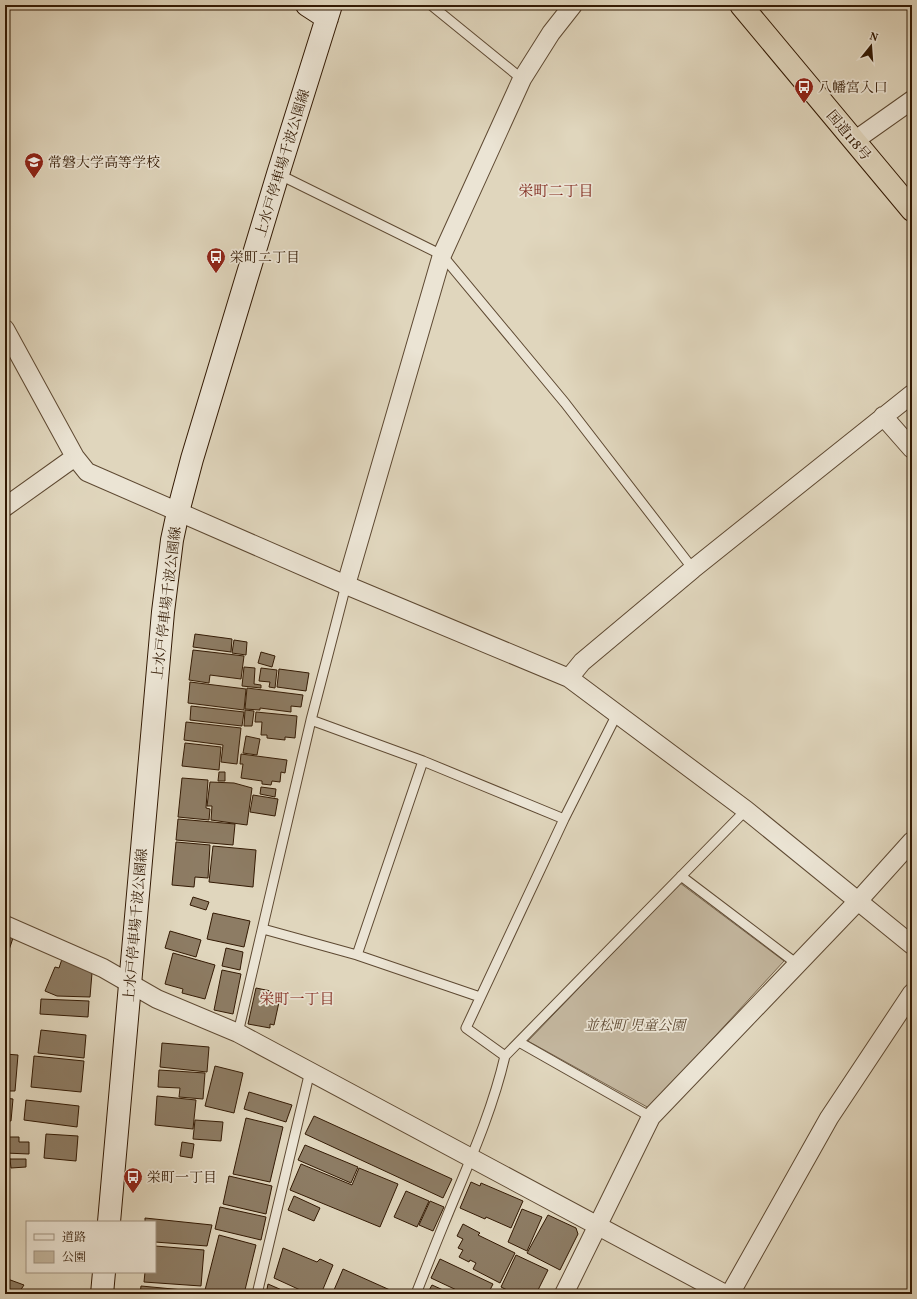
<svg xmlns="http://www.w3.org/2000/svg" width="917" height="1299" font-family="Vollkorn,'Noto Serif JP',serif">
<rect width="100%" height="100%" fill="#e0d6bd"/>
<filter id="stains"><feTurbulence type="fractalNoise" baseFrequency=".005" numOctaves="4"/><feColorMatrix values="0 0 0 0 .2 0 0 0 0 .09 0 0 0 0 .02 0 0 0 .5 -.17"/></filter>
<radialGradient id="worn" r=".72"><stop offset=".6" stop-color="#630" stop-opacity="0"/><stop offset="1" stop-color="#630" stop-opacity=".3"/></radialGradient>
<!-- green -->
<path fill="#c3b69e" stroke="#7b6851" d="M680 883 784 961 649 1108 528 1041Z"/>
<!-- building -->
<path fill="#8d7c64" stroke="#331a04" d="M195 634 232 639 231 652 193 647Z
M234 640 247 642 246 655 232 653Z
M193 650 244 656 241 679 210 675 209 683 189 680Z
M261 652 275 656 272 667 258 663Z
M244 667 255 668 254 684 261 685V688L242 686Z
M261 668 277 670 275 688 269 687 270 682 259 681Z
M279 669 309 673 306 691 277 687Z
M190 682 246 689 244 710 188 703Z
M247 688 303 695 301 707 291 706V712L260 708V710L245 709Z
M191 706 244 712 242 726 190 720Z
M245 710 254 711 252 726H244Z
M256 712 297 716 295 738 285 737V740L267 738V735H261L262 722H255Z
M186 722 241 728 237 764 221 762 223 745 184 740Z
M246 736 260 739 257 755 243 753Z
M185 743 221 747 219 770 182 766Z
M241 754 287 760 285 773 281 772 280 782 272 781 271 785 262 784V781L241 778 243 764H240Z
M219 772H225V781H218Z
M182 778 208 780 206 808 210 809 209 820 178 817Z
M210 782 234 783 252 788 247 825 211 820 212 806H207Z
M261 787 276 789 275 797 260 794Z
M253 795 278 799 275 816 250 812Z
M178 819 235 824 233 845 176 840Z
M176 842 210 845 208 878 195 877 194 887 172 885Z
M213 846 256 850 253 887 209 882Z
M193 897 209 902 206 910 190 905Z
M213 913 250 921 244 947 207 939Z
M170 931 201 940 196 957 165 948Z
M5 935 13 938 5 962Z
M226 948 243 952 240 970 222 966Z
M173 953 215 965 205 999 182 993 183 989 165 984Z
M62 959 92 973 90 997 57 996 45 991 55 967 59 968Z
M222 970 241 974 233 1014 214 1010Z
M256 988 281 993 274 1025 270 1024V1028L248 1024Z
M41 999 89 1001 88 1017 40 1014Z
M41 1030 86 1035 84 1058 38 1053Z
M162 1043 209 1047 207 1072 160 1067Z
M5 1054 18 1055 15 1091H5Z
M34 1056 84 1061 81 1092 31 1087Z
M215 1066 243 1073 234 1113 205 1106Z
M159 1070 205 1073 203 1099 179 1097 180 1088 158 1087Z
M249 1092 292 1105 286 1122 244 1109Z
M157 1096 196 1100 193 1129 155 1125Z
M5 1098 13 1099 11 1121H5Z
M26 1100 79 1106 77 1127 24 1120Z
M314 1116 452 1179 443 1198 305 1134Z
M246 1118 283 1127 270 1182 233 1174Z
M195 1120 223 1122 221 1141 193 1139Z
M46 1134 78 1136 76 1161 44 1158Z
M5 1137H19V1142H29V1154L5 1153Z
M182 1142 194 1144 192 1158 180 1156Z
M305 1145 358 1167 351 1183 298 1160Z
M5 1157 10 1158 7 1173H5Z
M10 1159H26V1167L11 1168Z
M301 1164 352 1185 359 1168 398 1184 380 1227 290 1190Z
M229 1176 272 1186 266 1214 223 1204Z
M471 1182 480 1186 481 1183 523 1201 511 1228 486 1217 485 1219 460 1208Z
M406 1191 429 1201 417 1227 394 1217Z
M294 1196 320 1208 314 1221 288 1210Z
M430 1201 444 1207 433 1231 419 1225Z
M220 1207 266 1217 261 1240 215 1229Z
M522 1209 542 1217 527 1251 508 1242Z
M548 1215 576 1228 578 1234 560 1270 527 1253Z
M145 1218 212 1225 207 1246 155 1242V1222H145Z
M463 1224 480 1233 478 1235 515 1253 500 1283 473 1269 476 1263 470 1260 469 1262 459 1257 463 1250 458 1248 463 1239 457 1236Z
M219 1235 256 1245 244 1294H204Z
M155 1246 204 1250 201 1286 144 1282 145 1272H155Z
M283 1248 317 1262 320 1259 333 1265 321 1294H309L274 1278Z
M516 1255 548 1270 536 1294H515L501 1287Z
M440 1259 493 1284 488 1294H465L431 1278Z
M343 1269 399 1294H343L334 1290Z
M5 1278 24 1285 18 1294H5Z
M268 1284 291 1294H266Z
M432 1285 452 1294H427Z
M141 1286 194 1291V1294H140Z"/>
<g fill="none" stroke-linecap="round" stroke-linejoin="round">
<!-- lane casing -->
<g stroke="#5e4932" stroke-width="11">
<path id="lane" d="M431 5 522 79
M278 174 442 255 565 403 693 569
M311 720 423 761 564 819
M423 761 357 955 480 997
M681 876 797 964
M263 929 357 955
M238 1033 311 720 346 585
M519 1042 651 1117
M505 1056 466 1028 564 819 617 714
M257 1294 310 1071
M416 1294C425 1271 434 1248 443 1226 466 1169 491 1116 505 1056L746 810"/>
</g>
<!-- street casing -->
<g stroke="#5e4932" stroke-width="20">
<path id="street" d="M854 141 912 100
M5 329 75 457 87 472 346 585 569 678 746 810 912 945
M883 416 912 449
M5 507 75 457
M346 585 442 255 522 79 551 33 573 5
M569 678 582 662 693 569 912 394
M5 925 103 968 157 999 238 1033 725 1294
M564 1294 651 1117 858 901 912 841
M730 1294 829 1118 912 993"/>
</g>
<!-- secondary casing -->
<g stroke="#331a04" stroke-width="24">
<path id="secondary" d="M307 5 327 18
M109 1222 163 612 172 540 178 512 192 459 278 174 331 5
M102 1294 104 1272"/>
</g>
<!-- highway casing -->
<g stroke="#331a04" stroke-width="24">
<path id="highway" d="M741 5 912 210"/>
</g>
<!-- lane -->
<use href="#lane" stroke="#ebe4d4" stroke-width="9"/>
<!-- street -->
<use href="#street" stroke="#ebe4d4" stroke-width="18"/>
<!-- secondary -->
<use href="#secondary" stroke="#ebe4d4" stroke-width="22"/>
<!-- highway -->
<use href="#highway" stroke="#e0d6bd" stroke-width="22"/>
</g>
<!-- icons -->
<defs>
<g id="bus-pin" transform="scale(1)"><path d="M0 17L-7.5 6A9.5 9.5 0 1 1 7.5 6Z" fill="#8f2418" stroke="#ebe4d4"/><path d="M-5-6H5V4H4V6H2V4H-2V6H-4V4H-5ZM-3.5-4V0h7V-4ZM-3.5 1.2v1.5H-2V1.2ZM2 1.2v1.5H3.5V1.2Z" fill="#fff"/></g>
<g id="school-pin" transform="scale(1)"><path d="M0 17L-7.5 6A9.5 9.5 0 1 1 7.5 6Z" fill="#8f2418" stroke="#ebe4d4"/><path d="M0-5L7-2L0 1L-7-2ZM-4 1L0 2.5L4 1V4Q0 6-4 4Z" fill="#fff"/></g>
</defs>
<g fill-rule="evenodd">
<use href="#bus-pin" x="804" y="87"/>
<use href="#school-pin" x="34" y="162"/>
<use href="#bus-pin" x="216" y="257"/>
<use href="#bus-pin" x="133" y="1177"/>
</g>
<g text-anchor="middle" stroke-width="3.5" stroke-linejoin="round" paint-order="stroke">
<!-- poi labels -->
<g font-size="14" fill="#331a04" stroke="#ebe4d4" text-anchor="start">
<text x="818" y="92">八幡宮入口</text>
<text x="48" y="167">常磐大学高等学校</text>
<text x="230" y="262">栄町二丁目</text>
<text x="147" y="1182">栄町一丁目</text>
</g>
<!-- street labels -->
<g font-size="14" fill="#331a04" stroke="#ebe4d4">
<text transform="translate(849 135) rotate(50)" y="5">国道118号</text>
<text transform="translate(282 163) rotate(-73)" y="5">上水戸停車場千波公園線</text>
<text transform="translate(166 603) rotate(-83)" y="5">上水戸停車場千波公園線</text>
<text transform="translate(135 925) rotate(-85)" y="5">上水戸停車場千波公園線</text>
</g>
<!-- park labels -->
<g font-size="14" font-style="italic" fill="#5e4932" stroke="#ebe4d4">
<text x="635" y="1030">並松町 児童公園</text>
</g>
<!-- neighbourhood labels -->
<g font-size="15" fill="#7a1f14" stroke="#ebe4d4">
<text x="556" y="196">栄町二丁目</text>
<text x="297" y="1004">栄町一丁目</text>
</g>
</g>
<!-- margin -->
<rect width="917" height="1299" fill="none" stroke="#e0d6bd" stroke-width="20"/>
<rect x="6" y="6" width="905" height="1287" fill="none" stroke="#331a04" stroke-width="2"/>
<rect x="10" y="10" width="897" height="1279" fill="none" stroke="#331a04"/>
<!-- legend -->
<rect x="26" y="1221" width="130" height="52" fill="#ebe4d4" stroke="#a19381"/>
<rect x="34" y="1234" width="20" height="6" fill="#ebe4d4" stroke="#a19381"/>
<text x="62" y="1241" font-size="12" fill="#331a04">道路</text>
<rect x="34" y="1251" width="20" height="12" fill="#c3b69e" stroke="#a19381"/>
<text x="62" y="1261" font-size="12" fill="#331a04">公園</text>
<!-- north arrow -->
<g transform="translate(871 46) rotate(17)" stroke="#ebe4d4" stroke-width="3" paint-order="stroke">
<path d="M0-3L7 15L0 10L-7 15Z" fill="#331a04"/>
<text y="-6" font-size="11" font-weight="bold" text-anchor="middle" fill="#331a04">N</text>
</g>
<rect width="100%" height="100%" filter="url(#stains)"/>
<rect width="100%" height="100%" fill="url(#worn)"/>
</svg>
